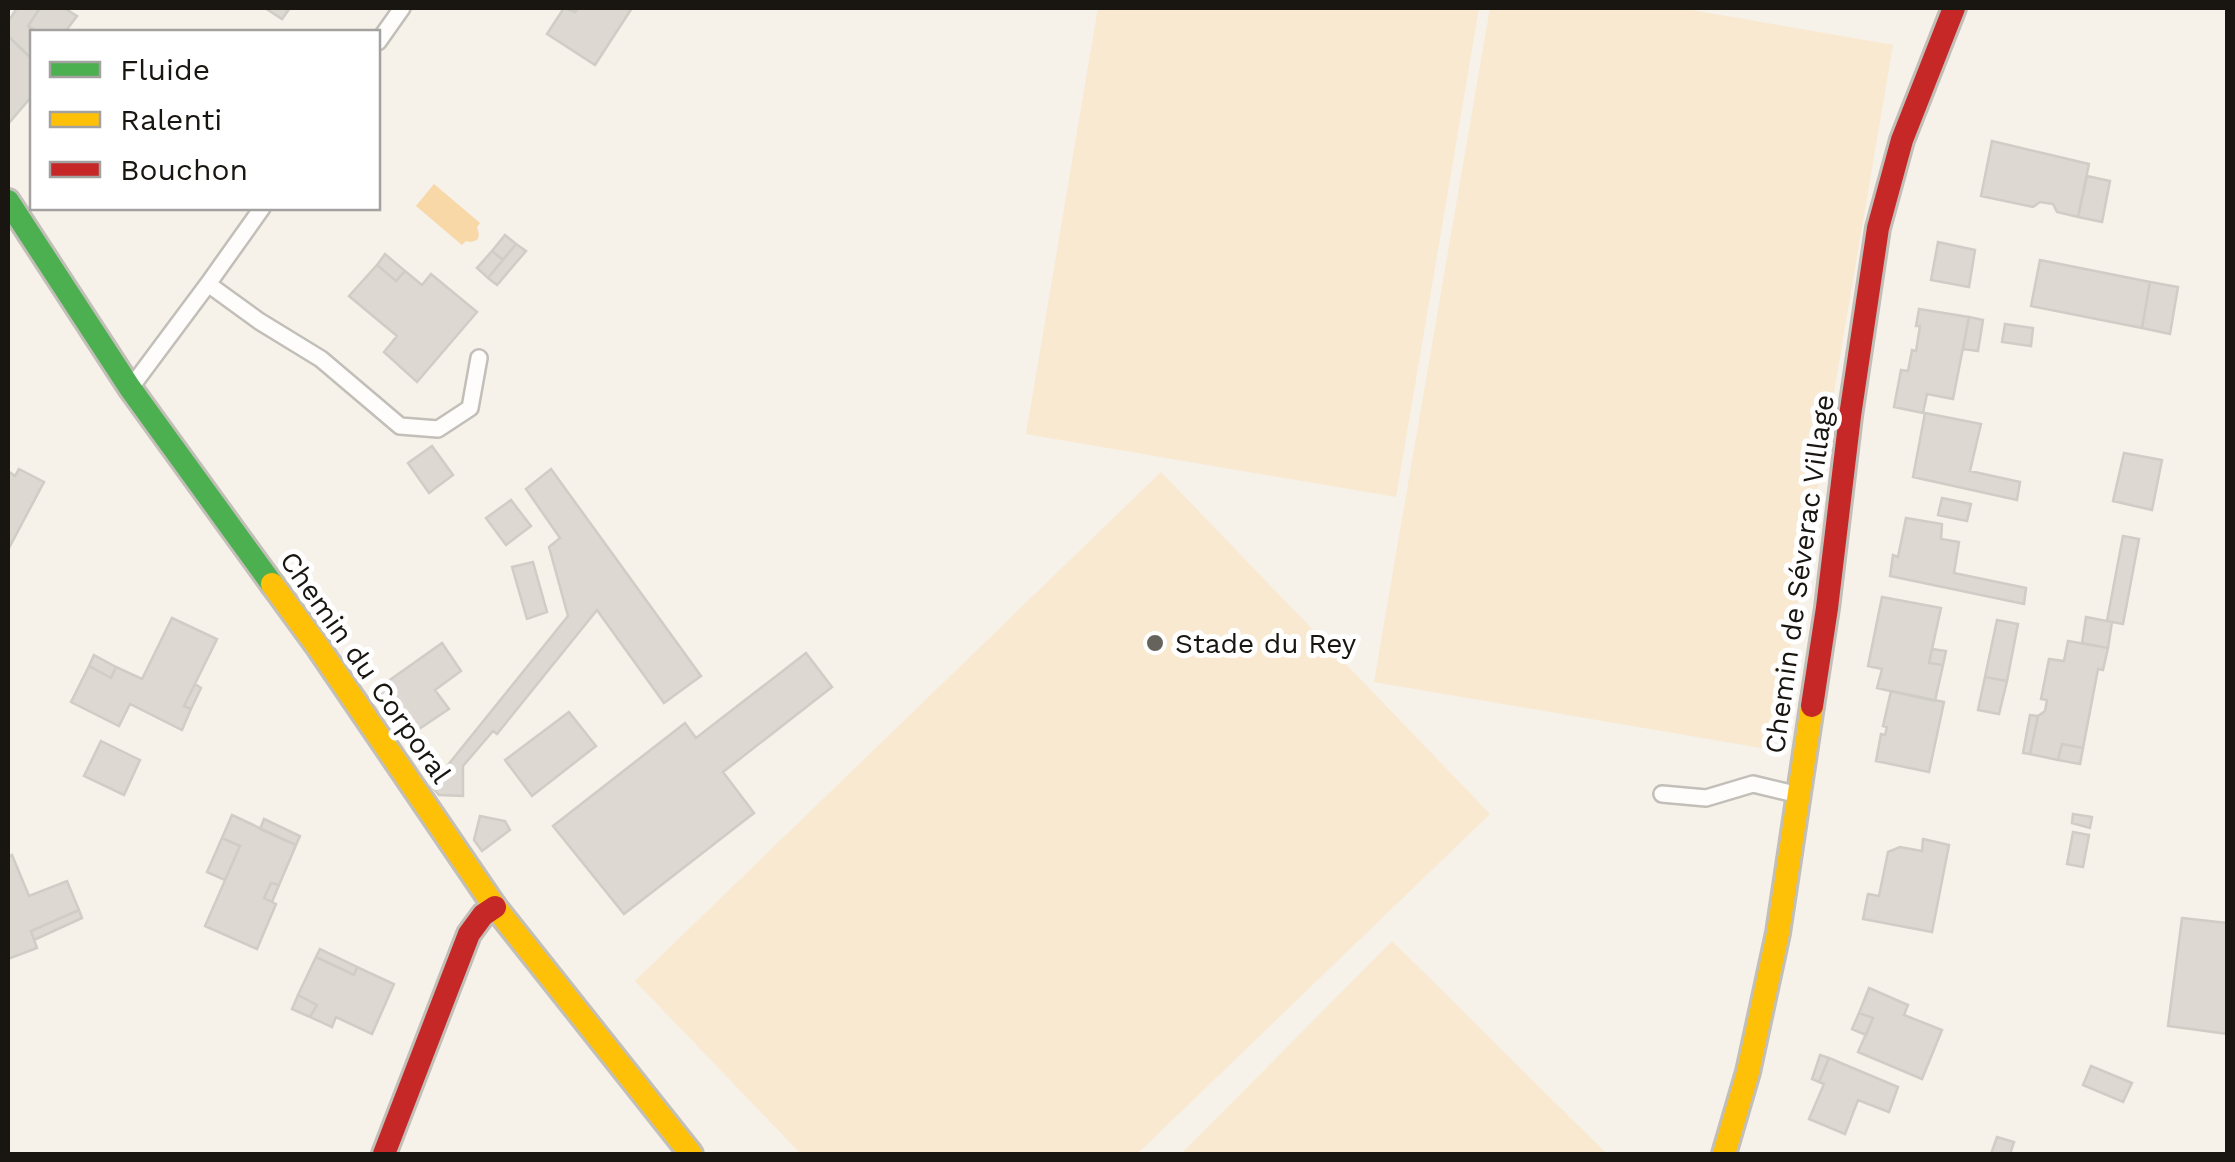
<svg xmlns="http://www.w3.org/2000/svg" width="2235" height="1162" font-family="'Work Sans',sans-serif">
<rect width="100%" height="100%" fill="#f6f1e9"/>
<!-- green -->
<path fill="#f9e9d0" d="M1098 8H1479L1396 497 1026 434Z
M1490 8H1680L1893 45 1773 750 1374 682Z
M1161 472 1490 814 1137 1154H801L635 981Z
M1392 941 1607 1154H1181Z"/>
<!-- water -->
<path fill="#f8d8a7" d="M434 184 480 223 477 227 479 235 477 240 471 242 466 241 462 245 416 206Z"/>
<!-- building -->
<path fill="#ddd8d2" stroke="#d0ccc6" stroke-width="2.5" d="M17 8H40L28 26 38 32H32V59L8 36V22Z
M40 8H64L77 16 65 32H38L28 26Z
M265 8H290L282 19Z
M564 8 575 12 578 8H632L595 65 547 34Z
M8 36 32 59V96L8 124Z
M1992 141 2089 164 2078 217 2057 212 2053 204 2040 202 2033 207 1981 196Z
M2087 176 2110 181 2102 222 2078 217Z
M505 235 516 244 503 260 492 251Z
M1938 242 1975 250 1969 287 1931 280Z
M516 244 526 251 497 285 488 278Z
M492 251 503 260 488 278 477 268Z
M385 254 405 271 396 281 377 265Z
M2040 260 2150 282 2142 328 2031 306Z
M377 265 396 281 405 271 422 285 431 274 477 312 417 382 384 352 397 336 349 296Z
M2150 282 2178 287 2170 334 2142 328Z
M1919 309 1969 317 1953 399 1927 394 1923 413 1894 407 1901 370 1908 371 1912 350 1916 351 1920 326H1916Z
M1969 317 1983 320 1978 351 1963 349Z
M2005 324 2033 328 2031 346 2002 342Z
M1925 413 1981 424 1970 471 2020 482 2017 500 1913 477Z
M432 446 453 475 429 493 408 463Z
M2124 453 2162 460 2152 510 2113 501Z
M19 469 44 482 9 548 8 471 15 476Z
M551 469 701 676 664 703 597 610 497 734 493 731 463 766V796L439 795 431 786 568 616 549 547 560 538 526 489Z
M1942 498 1971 504 1967 521 1938 515Z
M511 500 531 526 506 545 486 518Z
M1906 518 1942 524 1941 539 1959 542 1954 573 2026 588 2024 604 1890 576 1893 555 1898 557Z
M2123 536 2139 539 2123 624 2107 621Z
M533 562 547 612 527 619 512 567Z
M1882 597 1941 608 1929 663 1943 665 1935 701 1877 688 1882 669 1868 666Z
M2086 617 2112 622 2108 648 2082 643Z
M172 618 217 639 184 706 191 709 182 730 130 704 119 726 71 702 89 666 111 678 116 667 142 679Z
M1997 620 2018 624 2007 681 1985 677Z
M2068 641 2108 648 2103 670 2098 669 2083 748 2062 744 2058 760 2030 754 2038 716 2045 711 2047 700 2041 699 2049 659 2064 661Z
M442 643 461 671 435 690 449 709 410 735 377 689Z
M1932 649 1946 651 1943 665 1929 663Z
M806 653 832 687 723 772 754 813 624 914 553 826 685 723 696 738Z
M94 655 116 667 111 678 89 666Z
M1985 677 2007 681 1999 714 1978 710Z
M195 684 201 688 191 709 184 706Z
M1891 691 1944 702 1929 772 1876 761 1881 734 1885 735 1887 727 1883 726Z
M569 712 596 746 532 796 505 760Z
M2030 715 2038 716 2030 754 2023 753Z
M101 741 140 760 124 795 84 776Z
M2062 744 2083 748 2080 764 2058 760Z
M2073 814 2092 817 2090 828 2072 823Z
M232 815 296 845 279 885 271 883 264 898 276 904 257 949 205 926 240 846 222 838Z
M480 816 505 821 510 830 482 851 474 840Z
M264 819 300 836 296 845 260 829Z
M2073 832 2089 835 2083 867 2067 864Z
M222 838 240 846 225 880 207 872Z
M1923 839 1949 845 1932 932 1863 919 1868 894 1879 896 1888 852 1900 847 1922 851Z
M12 855 29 896 67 881 79 910 31 931 37 948 8 959V857Z
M271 883 279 885 272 902 264 898Z
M79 910 82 918 34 940 31 931Z
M2182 918 2228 923V1034L2168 1026Z
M320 949 357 967 354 975 316 957Z
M316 957 354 975 357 967 394 984 372 1034 336 1017 332 1027 310 1017 317 1005 298 995Z
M1869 988 1908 1005 1904 1015 1942 1030 1922 1079 1858 1052 1873 1018 1859 1013Z
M298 995 317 1005 310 1017 292 1009Z
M1859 1013 1873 1018 1866 1035 1852 1029Z
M1820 1055 1829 1058 1819 1082 1812 1079Z
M1829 1058 1898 1087 1889 1112 1858 1100 1845 1134 1809 1119 1824 1084 1819 1082Z
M2091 1066 2132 1083 2123 1102 2083 1085Z
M1997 1137 2014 1142 2010 1154H1991Z"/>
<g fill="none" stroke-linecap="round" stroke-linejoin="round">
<!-- lane casing -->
<g stroke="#c2beb8" stroke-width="20">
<path id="lane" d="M378 42 402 8
M208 284 259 321 321 359 400 426 438 429 470 408 479 358
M132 386 208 284 262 208
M1662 794 1706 798 1753 784 1795 794"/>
</g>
<!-- fast casing -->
<g stroke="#c2beb8" stroke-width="28">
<path id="fast" d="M8 201 130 388 272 584"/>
</g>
<!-- slow casing -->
<g stroke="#c2beb8" stroke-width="28">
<path id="slow" d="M272 584 318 647 495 907 691 1154
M1724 1154 1748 1072 1778 933 1812 706"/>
</g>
<!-- jam casing -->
<g stroke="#c2beb8" stroke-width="28">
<path id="jam" d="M1812 706 1827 608 1850 416 1878 228 1902 140 1954 8
M384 1154 469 934 483 915 495 907"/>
</g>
<!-- lane -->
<use href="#lane" stroke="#fefdfc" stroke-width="15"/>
<!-- fast -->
<use href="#fast" stroke="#4caf50" stroke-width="22"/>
<!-- slow -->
<use href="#slow" stroke="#ffc107" stroke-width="22"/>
<!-- jam -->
<use href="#jam" stroke="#c62828" stroke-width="22"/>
</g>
<!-- markers -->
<circle fill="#66635d" stroke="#fff" stroke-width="4" cx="1155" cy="643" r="10"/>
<g text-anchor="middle" stroke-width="10" stroke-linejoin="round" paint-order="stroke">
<!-- street labels -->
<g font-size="28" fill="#191611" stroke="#fff">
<text transform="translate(1799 574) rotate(-82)" y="10">Chemin de Séverac Village</text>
<text transform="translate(366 667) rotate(55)" y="10">Chemin du Corporal</text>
</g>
<!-- poi labels -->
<g font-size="28" fill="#191611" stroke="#fff" text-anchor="start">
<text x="1175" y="653">Stade du Rey</text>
</g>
</g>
<!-- border -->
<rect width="2235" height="1162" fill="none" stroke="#191611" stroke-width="20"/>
<!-- legend -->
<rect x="30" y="30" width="350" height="180" fill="#ffffff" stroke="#a3a2a0" stroke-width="2.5"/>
<rect x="50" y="62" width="50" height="15" fill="#4caf50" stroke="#a3a2a0" stroke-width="2.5"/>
<text x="120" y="80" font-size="30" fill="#191611">Fluide</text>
<rect x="50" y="112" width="50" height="15" fill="#ffc107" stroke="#a3a2a0" stroke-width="2.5"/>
<text x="120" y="130" font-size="30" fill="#191611">Ralenti</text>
<rect x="50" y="162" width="50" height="15" fill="#c62828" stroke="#a3a2a0" stroke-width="2.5"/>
<text x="120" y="180" font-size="30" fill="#191611">Bouchon</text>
</svg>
